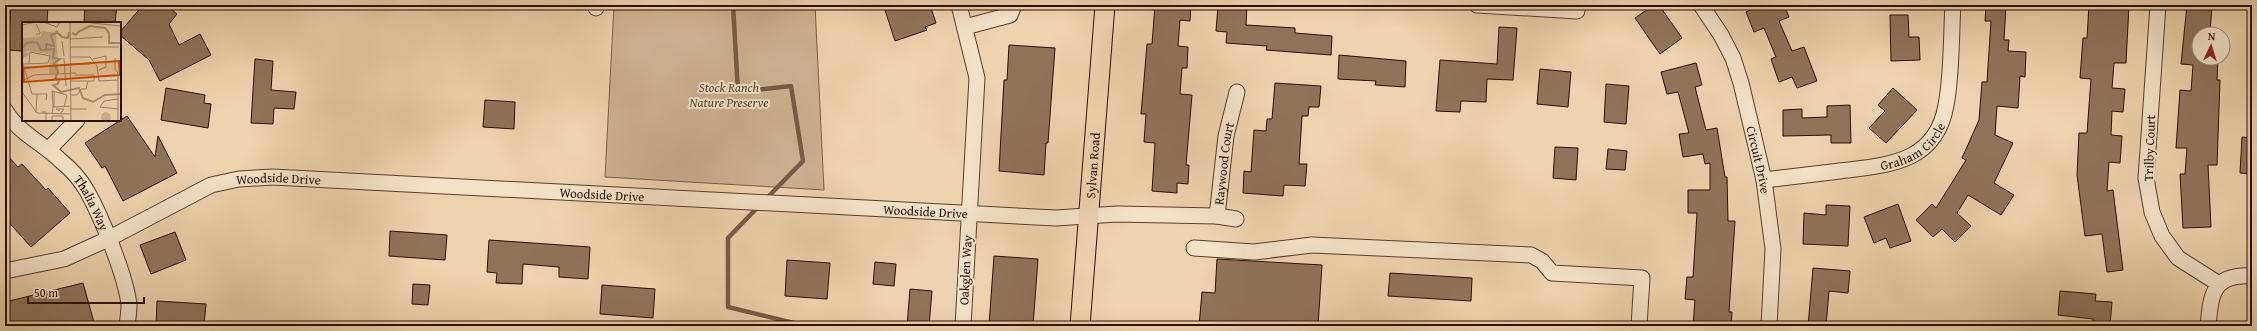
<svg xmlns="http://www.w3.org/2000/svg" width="2257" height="331" font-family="'Gentium Book Plus',serif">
<rect width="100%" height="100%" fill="#edd3ae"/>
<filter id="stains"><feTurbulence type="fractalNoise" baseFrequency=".005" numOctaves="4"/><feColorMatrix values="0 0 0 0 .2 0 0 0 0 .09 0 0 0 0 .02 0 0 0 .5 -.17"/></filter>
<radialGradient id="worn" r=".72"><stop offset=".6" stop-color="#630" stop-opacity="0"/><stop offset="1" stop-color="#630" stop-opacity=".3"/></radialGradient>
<!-- green -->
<path fill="#ccb291" stroke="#7a604a" d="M614 5H815L824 190 605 177Z"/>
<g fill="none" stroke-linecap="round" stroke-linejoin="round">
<!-- stream -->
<path stroke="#765c46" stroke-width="4.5" d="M733 5 738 92 791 86 803 161 766 199
M759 206 728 238V307L806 326"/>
</g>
<!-- building -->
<path fill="#8f745b" stroke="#290e02" d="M11 5H48L47 23H23V51L8 50Z
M95 5H117L115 23H84L85 6Z
M143 5H166L177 14 169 24 179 45 200 34 211 55 160 81 149 60 120 35V32Z
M901 5H930L936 23 925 27 927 30 895 41 885 10Z
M1155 5H1191L1190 21 1180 20 1178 46 1188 47 1187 68H1182L1180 94 1192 95 1186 165H1189L1188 184 1177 183V193L1152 191 1155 143 1144 142 1146 114H1141L1144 80 1147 44H1152Z
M1218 5H1247L1246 25 1295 28V33L1332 36 1331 55 1266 50 1267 46 1226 43 1227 32 1216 31Z
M1654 5H1659L1682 38 1660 54 1635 18Z
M1762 5H1784L1789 17 1779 21 1792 51 1804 47 1817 81 1797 88 1792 77 1779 82 1771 59 1776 57 1764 28 1754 32 1746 12Z
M1986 5H2006L2004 40H2009L2008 51 2026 52 2025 77 2020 76 2018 108 1997 106 1995 135 2013 143 1994 183 2014 195 2001 215 1968 195 1957 213 1971 226 1955 242 1942 229 1933 237 1916 220 1932 204 1936 208 1966 160 1962 158 1979 120 1982 82H1987L1991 21H1985Z
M2089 5H2129L2126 63H2114L2112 88 2125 89 2123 112 2112 111 2111 135 2122 136 2120 163 2109 162 2107 191 2113 190 2123 270 2107 272 2102 234 2085 236 2077 175 2079 133H2087L2091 79 2080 78 2083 38H2087Z
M2187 5H2212L2210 34H2199V58H2218L2217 80H2220L2217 165H2208L2211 227 2183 228 2180 174H2185L2187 148H2176L2180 90 2191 91 2193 65 2181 64Z
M1890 15H1908L1909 37H1919L1920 60 1891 61Z
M1499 27 1517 28 1513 80 1487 79 1486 102 1461 101 1460 112 1436 111 1440 60 1497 64Z
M1009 45 1055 48 1048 143H1046L1044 175 999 171 1004 80H1007Z
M1339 55 1406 61 1405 87 1375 85 1376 81 1338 79Z
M255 59 273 61 271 90 296 92 294 109 274 108 273 124 251 123Z
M1696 63 1702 85 1695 87 1706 130 1717 128 1725 177H1727L1728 221H1735L1729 312H1732L1731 326H1693L1695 300 1685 299 1687 277H1693L1697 213H1688V190H1710V163L1705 164 1703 154 1683 157 1679 134 1689 133 1678 92 1667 94 1661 72Z
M1540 69 1571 72 1568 107 1537 104Z
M1275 83 1321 86 1319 107H1309L1308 116H1302L1299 164H1307L1305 186 1284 185 1283 196 1243 193 1244 171 1251 172 1254 130 1266 131 1267 119H1272Z
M1606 84 1629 86 1626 124 1604 122Z
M166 88 205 95 204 103 211 104 208 128 161 120Z
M1893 88 1917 110 1886 143 1869 128 1885 111 1878 105Z
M485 100 515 102 514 129 483 127Z
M1850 105 1851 143H1831V135L1783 136V110L1802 109V118L1827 117V106Z
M127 116 155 157 158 136 177 173 123 201 105 166 102 168 85 143Z
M2242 137 2252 138V174L2240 173Z
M1555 147 1578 148 1576 180 1553 178Z
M1608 149 1627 151 1625 170 1606 169Z
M5 153 18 167 22 164 46 190 48 188 70 213 31 247 5 218Z
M1898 204 1911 241 1890 248 1886 238 1874 243 1864 217Z
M1826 205 1850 206 1848 246 1803 244 1804 213 1826 215Z
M390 231 447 235 445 260 389 256Z
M175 232 186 260 151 274 140 245Z
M489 240 590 247 588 279 559 277V267L523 264 522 284 496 283 497 273 487 272Z
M994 256 1038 259 1033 326 989 325Z
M1217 259 1322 265 1318 326H1199L1202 292 1215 293Z
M787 260 830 263 827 299 785 296Z
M875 262 896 264 894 286 873 284Z
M1813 268 1850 271 1848 293 1829 291 1826 326H1808Z
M1390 273 1472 278 1471 301 1388 296Z
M83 283 95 326H5V302Z
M413 284 430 285 428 305 412 304Z
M602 285 655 289 653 318 600 314Z
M910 289 932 291 929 326H907Z
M2060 291 2096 294 2095 301 2112 302 2110 326H2093V319L2058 315Z
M157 301 206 304 204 325 156 326Z"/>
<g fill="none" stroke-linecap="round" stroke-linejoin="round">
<!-- minor casing -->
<g stroke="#5a3f2d" stroke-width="17">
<g id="minor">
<path d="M959 5 977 78 963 326"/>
<path d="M1477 5 1577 11"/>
<path id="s1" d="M1701 5 1721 35 1733 58 1741 83 1764 180 1773 249 1769 326"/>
<path d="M2158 5 2146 178 2152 212 2162 236 2178 258 2219 284"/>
<path d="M596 8V5"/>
<path d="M965 27 1010 15 1014 5"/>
<path id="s2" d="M5 110C18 133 43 143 61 161 71 169 80 179 87 191 101 216 126 276 129 305 129 312 128 319 127 326"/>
<path d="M49 149 77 120"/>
<path id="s3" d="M1764 180C1789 177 1814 174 1840 171 1886 165 1936 164 1946 105 1952 75 1951 36 1953 5"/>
<path id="s4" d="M1217 216 1226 136 1237 92"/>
<path d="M1194 248 1254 252 1312 245 1531 255 1542 261 1552 273 1642 278 1639 326"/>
<path id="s5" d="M5 271 64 259 108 239 211 185 239 179 273 177 1056 218 1117 214 1217 216 1236 219"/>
<path d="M2208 326C2211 293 2213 274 2252 276"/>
</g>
</g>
<!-- major casing -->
<g stroke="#290e02" stroke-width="21">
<g id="major">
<path id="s6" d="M1080 326 1105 5"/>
</g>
</g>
<!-- minor -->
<use href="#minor" stroke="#f3e2ca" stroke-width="15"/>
<!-- major -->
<use href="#major" stroke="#edd3ae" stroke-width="19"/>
</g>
<g text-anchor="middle" stroke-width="4" stroke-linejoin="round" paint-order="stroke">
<!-- park labels -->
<g font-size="13" font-style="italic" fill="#624734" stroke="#f3e2ca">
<text x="729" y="92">Stock Ranch<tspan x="729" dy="15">Nature Preserve</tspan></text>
</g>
<!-- street labels -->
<g font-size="13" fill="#290e02" stroke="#f3e2ca">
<text dy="5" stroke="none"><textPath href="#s3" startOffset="156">Graham Circle</textPath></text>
<text transform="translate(2149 148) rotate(-88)" y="5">Trilby Court</text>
<text dy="5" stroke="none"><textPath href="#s1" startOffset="167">Circuit Drive</textPath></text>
<text dy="5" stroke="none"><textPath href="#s4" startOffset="53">Raywood Court</textPath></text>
<text dy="5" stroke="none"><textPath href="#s6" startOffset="161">Sylvan Road</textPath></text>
<text dy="5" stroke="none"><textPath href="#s5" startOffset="293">Woodside Drive</textPath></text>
<text dy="5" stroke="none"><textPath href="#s5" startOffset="617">Woodside Drive</textPath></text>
<text dy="5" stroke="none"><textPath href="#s2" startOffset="129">Thalia Way</textPath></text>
<text dy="5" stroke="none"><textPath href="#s5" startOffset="941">Woodside Drive</textPath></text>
<text transform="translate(965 270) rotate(-87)" y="5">Oakglen Way</text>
</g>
</g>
<!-- overview -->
<g transform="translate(22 22)">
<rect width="99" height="99" fill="#edd3ae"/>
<path d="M20 9 31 10 34 13 37 51 27 52 28 33 25 32 6 29 3 30 7 31V33L0 37V16L14 15 19 14ZM79 95a5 5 0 1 1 10 0a5 5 0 1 1-10 0Z" fill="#ccb291"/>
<path fill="none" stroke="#aa9074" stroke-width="2" d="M50 11 54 13 56 10 68 4 83 6 87 11V21H99M0 26 5 21 15 20 19 28 32 27 31 36 38 37 32 41 36 50 33 57H37L36 62 31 63 39 70 57 66 61 76 71 80 83 73 99 72M24 27V22L32 24 29 13 35 11 34 9 40 15 46 16 47 10"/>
<path fill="none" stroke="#9f8469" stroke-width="1" d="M21 0 35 5 38 0M48 0H61M48 0 49 99M61 0 99 4M14 2 18 10V12H14M0 3 14 0M48 17 81 15M40 19 42 34M48 25H97M48 35H68L75 44 77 59 96 58M42 36 44 64M93 36V47L96 51M71 37 84 34V45L77 48M7 41 8 30 28 34 26 41 1 42 10 72H25L24 78M48 42H68M0 59 12 53 54 51M48 59H72V53H53M0 70 15 91 48 92M32 70V85M49 73H55L59 67H64L66 59M96 77 82 79 78 85 96 87M31 85 30 69 45 73 42 85M48 87H65M38 89 34 87H42L38 92M14 90 15 72M20 90H24V99M30 92 31 85 48 84M30 99V94H41V99M96 99V51"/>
<path fill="#cb4e0a" fill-opacity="0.15" stroke="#cb4e0a" stroke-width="2" d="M97 39 98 53 2 60 1 46Z"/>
<rect width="99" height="99" fill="none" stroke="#290e02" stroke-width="2"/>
</g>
<!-- margin -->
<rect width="2257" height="331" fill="none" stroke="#edd3ae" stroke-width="20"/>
<rect x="6" y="6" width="2245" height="319" fill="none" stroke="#290e02" stroke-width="2"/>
<rect x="10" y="10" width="2237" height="311" fill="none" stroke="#290e02"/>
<!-- north arrow -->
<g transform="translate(2211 46) rotate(4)"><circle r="19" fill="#f3e2ca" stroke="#a28d7a"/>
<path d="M0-3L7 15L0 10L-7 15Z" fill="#8f2418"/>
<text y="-6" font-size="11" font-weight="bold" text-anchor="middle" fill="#290e02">N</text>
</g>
<!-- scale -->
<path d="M28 297v6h116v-6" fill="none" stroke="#290e02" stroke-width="2"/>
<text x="34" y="297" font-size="12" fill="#290e02" stroke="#f3e2ca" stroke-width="3" paint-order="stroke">50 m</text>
<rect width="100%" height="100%" filter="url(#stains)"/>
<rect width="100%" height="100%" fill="url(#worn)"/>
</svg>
